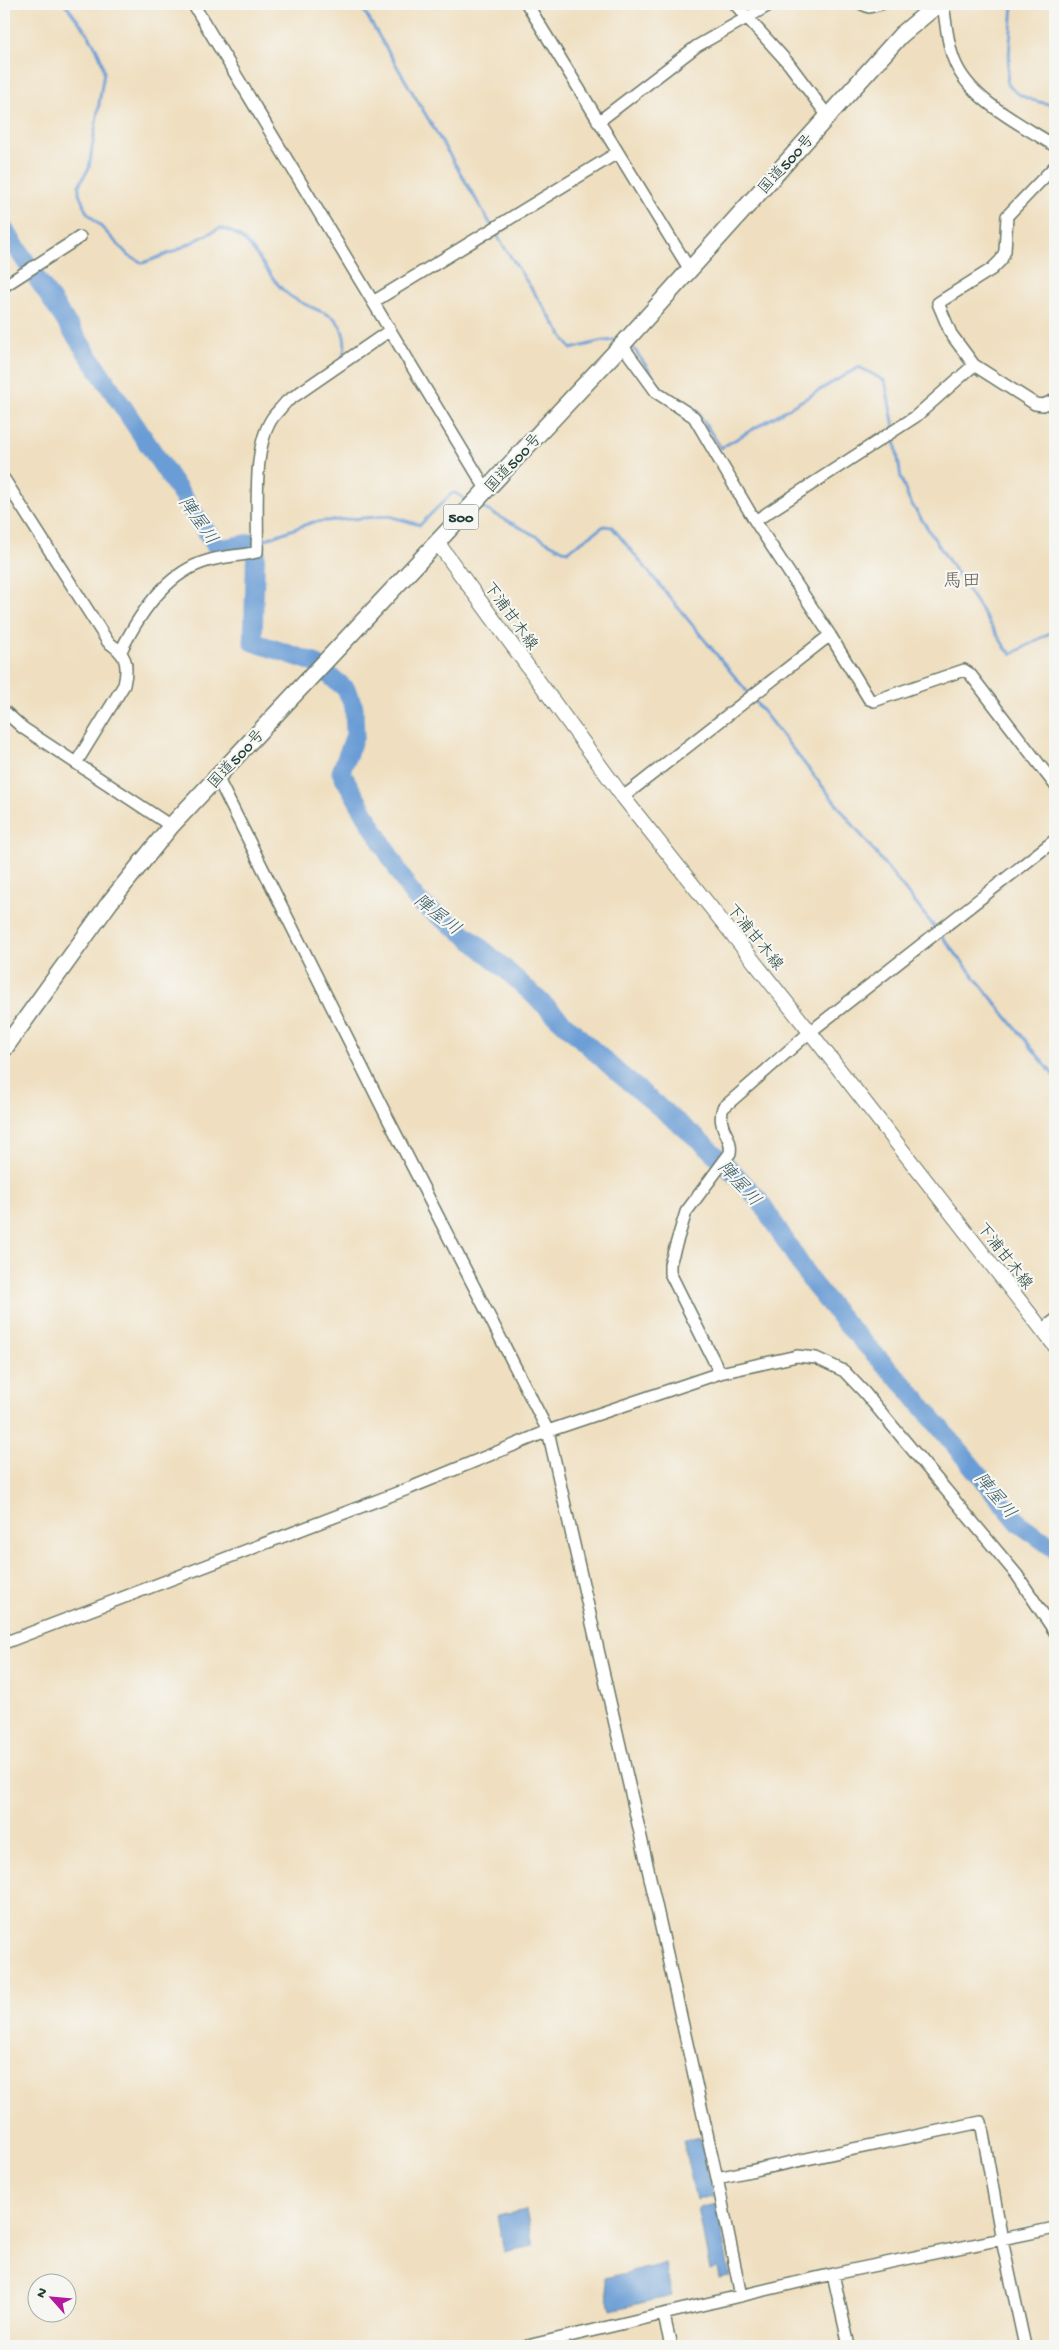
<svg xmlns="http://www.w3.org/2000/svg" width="1059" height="2350" font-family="'Gochi Hand','Klee One',sans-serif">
<rect width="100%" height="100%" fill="#f6f6f2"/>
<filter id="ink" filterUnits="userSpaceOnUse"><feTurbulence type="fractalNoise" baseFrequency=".02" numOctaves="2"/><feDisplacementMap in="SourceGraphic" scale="10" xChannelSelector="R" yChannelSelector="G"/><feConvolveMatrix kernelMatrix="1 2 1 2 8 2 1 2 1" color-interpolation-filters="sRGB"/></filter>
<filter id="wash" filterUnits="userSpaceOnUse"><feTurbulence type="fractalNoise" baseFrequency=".0096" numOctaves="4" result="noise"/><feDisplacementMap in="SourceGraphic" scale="20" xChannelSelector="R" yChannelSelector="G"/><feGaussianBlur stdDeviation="1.12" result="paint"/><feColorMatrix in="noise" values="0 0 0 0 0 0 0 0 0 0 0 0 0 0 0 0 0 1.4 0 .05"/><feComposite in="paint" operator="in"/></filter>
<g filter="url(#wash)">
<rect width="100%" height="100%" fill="#efdfc0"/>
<!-- water -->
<path fill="#6a9dd5" stroke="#446d84" d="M700 2137 713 2196 696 2200 683 2141Z
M716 2204 730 2276 719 2278 717 2268 710 2270 698 2208Z
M526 2210 533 2246 504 2252 497 2216Z
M665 2264 672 2296 611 2310 604 2278Z"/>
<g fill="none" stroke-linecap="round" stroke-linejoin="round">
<!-- stream -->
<path stroke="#6a9dd5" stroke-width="3" d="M65 4C80 24 101 46 104 72L89 168 79 185V193L86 211 129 256 143 263 173 252 220 228C254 235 262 271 285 292 298 304 319 309 334 318 344 328 348 345 342 359
M360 4 503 245 571 349 598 342 614 340
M1013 4 1007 83C1018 99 1038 102 1055 105
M632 346 665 393
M675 398 697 411 721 448 859 367 885 381 894 427
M894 433 901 478 909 500 1007 650 1012 654 1055 630
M479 506 563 550 568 551 604 526 612 527 749 694
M261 541 313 522 389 516 420 525 451 494 455 493 469 501
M753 699 936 929
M940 934 1055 1077"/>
<!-- river -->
<path stroke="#6a9dd5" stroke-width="19" d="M4 229 218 549 256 542 253 642 313 662 346 689 354 707 355 735 341 772 410 891 419 902 467 936 503 967 617 1072 705 1145 729 1168 760 1201 813 1284 847 1325 907 1388 1020 1524 1055 1549"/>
</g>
</g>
<g filter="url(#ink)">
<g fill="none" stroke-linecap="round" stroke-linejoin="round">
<!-- minor casing -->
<g stroke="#687665" stroke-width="14">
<path id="minor" d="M193 4 486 489
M527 4 690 270
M735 4 789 64 827 115
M862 4 869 7 881 4
M943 4C946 22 947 43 954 60 969 100 1021 124 1055 146
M598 122 697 46 771 4
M1055 166 1007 216 1005 251 1001 260 992 269 938 303 951 334 974 365 1035 404 1043 405 1055 400
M4 286 80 237
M373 302 617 153
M622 345 657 393 694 417 755 521 830 635 869 699 874 701 964 670 970 674 1055 785
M4 479 108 642C126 654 129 663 124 685L76 763
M755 521 915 417 974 365
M121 651C139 614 166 573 207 561 223 556 241 556 257 552 259 514 251 448 273 417 277 412 282 407 286 402L389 331
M4 711 23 728 171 826
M217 777 382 1107 548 1431 640 1833 717 2178 741 2296
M623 797 830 635
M1042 1330 1055 1320
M720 1373 670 1273V1264L686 1212 730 1153C733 1135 716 1129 723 1108L810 1032 1055 840
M4 1643 410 1488 548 1431 720 1373 797 1356 816 1358 844 1371 864 1392 1017 1575 1055 1632
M717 2178 981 2122 1002 2240 1025 2346
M833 2274 849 2346
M664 2316 671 2346
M527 2346 833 2274 1055 2228"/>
</g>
<!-- major casing -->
<g stroke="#687665" stroke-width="16">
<path id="major" d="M437 542 623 797 810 1032 1055 1346"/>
</g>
<!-- highway casing -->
<g stroke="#687665" stroke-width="19">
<path id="highway" d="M4 1049 110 902 171 826 622 345 901 35 938 4"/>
</g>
<!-- minor -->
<use href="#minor" stroke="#fff" stroke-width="11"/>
<!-- major -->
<use href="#major" stroke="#fff" stroke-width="14"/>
<!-- highway -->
<use href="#highway" stroke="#fff" stroke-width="16"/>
</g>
</g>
<g text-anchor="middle" stroke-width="4.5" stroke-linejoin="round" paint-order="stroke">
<!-- shield labels -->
<rect fill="#f6f6f2" stroke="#60746d" stroke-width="1" x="443.5" y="504.5" width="35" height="25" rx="4"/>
<g font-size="15" font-weight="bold" fill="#1f3d34">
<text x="461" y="522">500</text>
</g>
<!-- street labels -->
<g font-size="16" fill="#1f3d34" stroke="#f6f6f2">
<text transform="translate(785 163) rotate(-48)" y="6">国道500号</text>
<text transform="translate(512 462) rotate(-47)" y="6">国道500号</text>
<text transform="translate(512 615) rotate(54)" y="6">下浦甘木線</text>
<text transform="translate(235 758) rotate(-47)" y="6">国道500号</text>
<text transform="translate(756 936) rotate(51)" y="6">下浦甘木線</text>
<text transform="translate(1006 1255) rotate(52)" y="6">下浦甘木線</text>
</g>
<!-- water labels -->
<g font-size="18" font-style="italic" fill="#365a64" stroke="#f6f6f2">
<text transform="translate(199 520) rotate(55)" y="6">陣屋川</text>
<text transform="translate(438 914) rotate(38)" y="6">陣屋川</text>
<text transform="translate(740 1183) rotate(47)" y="6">陣屋川</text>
<text transform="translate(996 1495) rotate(50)" y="6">陣屋川</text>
</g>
<!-- quarter labels -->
<g font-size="19" fill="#6d6257" stroke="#f6f6f2">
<text x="962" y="586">馬田</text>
</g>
</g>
<!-- margin -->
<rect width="1059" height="2350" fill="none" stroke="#f6f6f2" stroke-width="20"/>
<!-- north arrow -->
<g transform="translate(52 2298) rotate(297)"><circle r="24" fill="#f6f6f2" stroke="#a0aca6"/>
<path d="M0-4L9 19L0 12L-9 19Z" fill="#b5179e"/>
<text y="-8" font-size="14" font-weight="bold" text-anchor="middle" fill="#1f3d34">N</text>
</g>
</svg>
